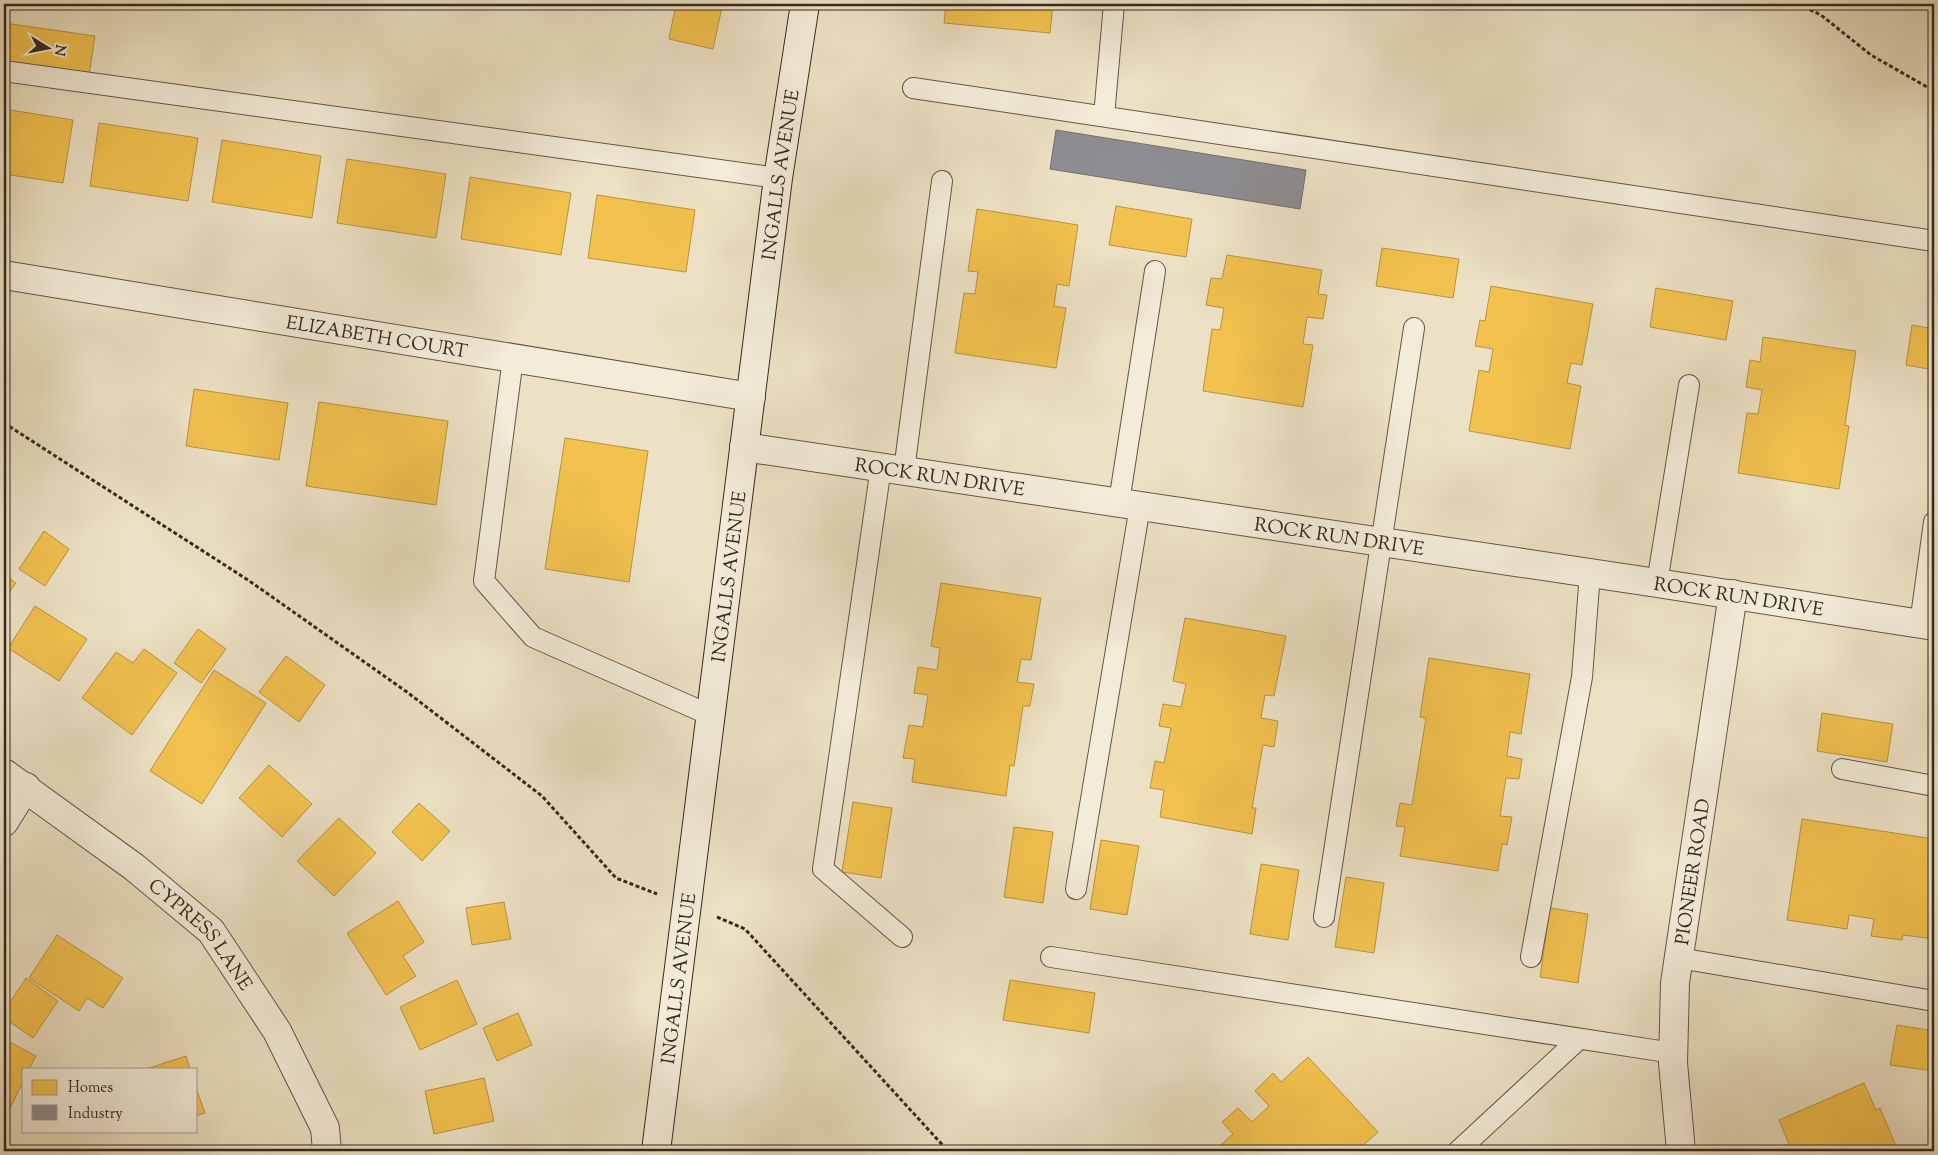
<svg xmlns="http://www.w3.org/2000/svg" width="1938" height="1155" font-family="'Sorts Mill Goudy',serif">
<rect width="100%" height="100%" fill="#ece1c4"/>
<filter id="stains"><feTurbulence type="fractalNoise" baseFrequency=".004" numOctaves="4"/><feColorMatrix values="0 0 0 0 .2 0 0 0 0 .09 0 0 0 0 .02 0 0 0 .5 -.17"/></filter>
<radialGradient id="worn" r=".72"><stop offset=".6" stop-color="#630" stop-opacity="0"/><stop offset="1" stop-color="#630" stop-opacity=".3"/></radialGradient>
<!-- homes -->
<path fill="#f2c14e" stroke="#b9933f" d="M676 4H705L722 7 713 49 669 39Z
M946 4H1053L1050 33 944 23Z
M4 23 95 36 89 75 4 62Z
M4 109 73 120 63 183 4 174Z
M99 123 198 138 188 201 90 186Z
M222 140 321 156 312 218 212 202Z
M347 159 446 174 436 238 337 223Z
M470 177 571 193 561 255 461 239Z
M597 195 695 210 686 272 588 258Z
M1116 206 1192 219 1186 257 1109 245Z
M977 209 1078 225 1069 286 1057 284 1054 306 1066 308 1056 368 955 353 964 293 975 294 978 272 968 271Z
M1382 248 1459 259 1453 298 1376 286Z
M1227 255 1322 270 1318 294 1327 295 1323 319 1307 317 1303 344 1313 345 1303 407 1203 391 1212 329 1220 330 1224 308 1206 305 1211 278 1222 279Z
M1491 286 1593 304 1582 365 1571 363 1567 383 1581 386 1570 449 1469 431 1479 370 1489 372 1493 349 1475 346 1480 320 1485 321Z
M1656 288 1733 301 1726 340 1650 327Z
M1912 325 1934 329V370L1906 365Z
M1763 337 1856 351 1845 425 1849 426 1839 489 1738 473 1747 413 1758 414 1762 390 1746 387 1750 360 1760 362Z
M194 389 288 403 279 460 186 446Z
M319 402 448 421 436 505 306 486Z
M565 438 648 451 629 582 545 569Z
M44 531 69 549 45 586 19 569Z
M4 574 16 583 4 600Z
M941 583 1041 598 1031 660 1021 659 1017 682 1034 684 1030 706H1023L1014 766 1010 765 1006 796 912 782 915 759 903 758 909 725 923 727 928 695 914 693 918 667 937 670 940 648 931 646Z
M35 606 87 639 59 681 8 648Z
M1185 618 1286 636 1274 696 1265 695 1261 718 1278 721 1274 747 1263 745 1252 808H1256L1252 834 1160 817 1164 790 1150 788 1155 761 1164 763 1171 728 1159 726 1163 704 1181 707 1186 684 1173 681Z
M198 629 226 649 201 683 174 663Z
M144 649 177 673 132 735 82 698 116 652 133 663Z
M286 656 325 685 299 722 259 692Z
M1429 658 1530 674 1521 734 1510 732 1507 756 1522 759 1519 779 1506 778 1500 816 1512 817 1507 845 1502 844 1498 871 1400 856 1405 827 1396 826 1400 803 1412 805 1426 718 1420 717Z
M214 670 266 703 202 804 150 771Z
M1822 713 1893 724 1887 762 1817 751Z
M269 765 312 804 282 837 239 798Z
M853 802 892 808 881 878 842 872Z
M419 803 450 831 422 861 392 832Z
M339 818 376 853 334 896 297 861Z
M1802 819 1934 839V939L1903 935 1902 940 1871 936 1874 919 1849 915 1847 929 1787 920Z
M1014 827 1053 832 1043 903 1004 897Z
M1101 840 1139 846 1127 915 1090 909Z
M1261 864 1299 870 1288 940 1250 934Z
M1346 877 1384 883 1374 953 1335 947Z
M398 901 424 942 403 956 416 976 386 995 347 933Z
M504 902 511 939 472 945 466 908Z
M1550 908 1588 914 1578 983 1540 977Z
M57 935 123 978 103 1008 87 998 79 1011 29 978Z
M26 978 58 1001 33 1038 4 1018V1011Z
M457 980 477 1024 420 1050 400 1007Z
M1010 980 1095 993 1089 1033 1003 1020Z
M518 1013 532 1045 497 1061 483 1028Z
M1897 1025 1934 1031V1071L1890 1065Z
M4 1039 36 1056 29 1069H24V1080L4 1120Z
M186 1056 190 1069H146Z
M1308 1057 1378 1132 1357 1151H1214L1233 1134 1222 1122 1238 1108 1252 1122 1269 1106 1255 1091 1273 1073 1281 1082Z
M484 1078 494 1121 434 1134 425 1091Z
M1864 1083 1876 1110 1880 1108 1898 1151H1792L1779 1120Z
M196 1088 205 1113 196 1116Z"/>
<!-- industry -->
<path fill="#8d8d92" stroke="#736f6f" d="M1056 130 1306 170 1300 209 1050 169Z"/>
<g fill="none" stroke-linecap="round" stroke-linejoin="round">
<!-- lane casing -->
<g stroke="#635747" stroke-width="22">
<path id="lane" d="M4 71 778 178
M913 88 1934 241
M1104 116 1114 4
M513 358 484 581 533 637 710 715
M881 467 823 869 902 937
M904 470 942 181
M1119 502 1155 271
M1657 583 1689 385
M1920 624 1934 522
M1842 769 1934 786
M1076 889 1140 506
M1324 917 1414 328
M1051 957 1673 1053
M1531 957 1582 677 1590 573
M1679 958 1934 1001
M1458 1151 1579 1039"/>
</g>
<!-- street casing -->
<g stroke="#635747" stroke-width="30">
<g id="street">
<path id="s1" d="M4 275 751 397"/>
<path id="s2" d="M744 447 1657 583 1934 626"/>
<path id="s3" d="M4 773 134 867 211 931 277 1031 325 1128 327 1151"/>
<path d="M4 822 26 787"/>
<path id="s4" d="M1681 1151 1673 1063 1675 983 1733 594"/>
</g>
</g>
<!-- secondary casing -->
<g stroke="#35291d" stroke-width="30">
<g id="secondary">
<path id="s5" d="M656 1151 778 178 805 4"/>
</g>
</g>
<!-- path -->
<path stroke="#35291d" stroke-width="3" stroke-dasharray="4 2.5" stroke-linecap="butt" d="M1798 4 1821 15 1871 55 1934 91
M4 423 248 580 407 692 542 796 616 878 657 894
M717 917 745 929 948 1151"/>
<!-- lane -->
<use href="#lane" stroke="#f3ecd9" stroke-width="20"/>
<!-- street -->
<use href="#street" stroke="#f3ecd9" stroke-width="28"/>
<!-- secondary -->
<use href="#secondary" stroke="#f3ecd9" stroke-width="28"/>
</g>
<g text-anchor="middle" stroke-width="5" stroke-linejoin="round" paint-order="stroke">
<!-- street labels -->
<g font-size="19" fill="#35291d" stroke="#f3ecd9">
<text dy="7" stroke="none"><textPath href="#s5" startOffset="984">INGALLS AVENUE</textPath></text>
<text dy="7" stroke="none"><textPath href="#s1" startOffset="378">ELIZABETH COURT</textPath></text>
<text dy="7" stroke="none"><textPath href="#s2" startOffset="198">ROCK RUN DRIVE</textPath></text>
<text dy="7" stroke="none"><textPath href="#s2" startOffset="602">ROCK RUN DRIVE</textPath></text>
<text dy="7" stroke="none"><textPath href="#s5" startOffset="579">INGALLS AVENUE</textPath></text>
<text dy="7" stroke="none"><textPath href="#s2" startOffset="1006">ROCK RUN DRIVE</textPath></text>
<text dy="7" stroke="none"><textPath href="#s4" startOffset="281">PIONEER ROAD</textPath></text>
<text dy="7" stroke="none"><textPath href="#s3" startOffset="256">CYPRESS LANE</textPath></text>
<text dy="7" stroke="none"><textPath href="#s5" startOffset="174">INGALLS AVENUE</textPath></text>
</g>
</g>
<!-- margin -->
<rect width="1938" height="1155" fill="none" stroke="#ece1c4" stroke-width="20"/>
<rect x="5" y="5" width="1928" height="1145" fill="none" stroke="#35291d" stroke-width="2.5"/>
<rect x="10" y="10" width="1918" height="1135" fill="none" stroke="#35291d"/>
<!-- legend -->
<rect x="22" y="1068" width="175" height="65" fill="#f3ecd9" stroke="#a79e8e"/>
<rect x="32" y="1080" width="25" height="15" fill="#f2c14e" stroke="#a79e8e"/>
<text x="68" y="1092" font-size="15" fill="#35291d">Homes</text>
<rect x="32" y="1105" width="25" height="15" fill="#8d8d92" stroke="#a79e8e"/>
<text x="68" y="1118" font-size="15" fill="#35291d">Industry</text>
<!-- north arrow -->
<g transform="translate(48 48) rotate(100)" stroke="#f3ecd9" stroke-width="4" paint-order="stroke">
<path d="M0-4L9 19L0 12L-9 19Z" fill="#35291d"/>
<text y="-8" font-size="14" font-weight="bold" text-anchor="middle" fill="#35291d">N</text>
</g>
<rect width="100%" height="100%" filter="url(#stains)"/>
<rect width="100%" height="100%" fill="url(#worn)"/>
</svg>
